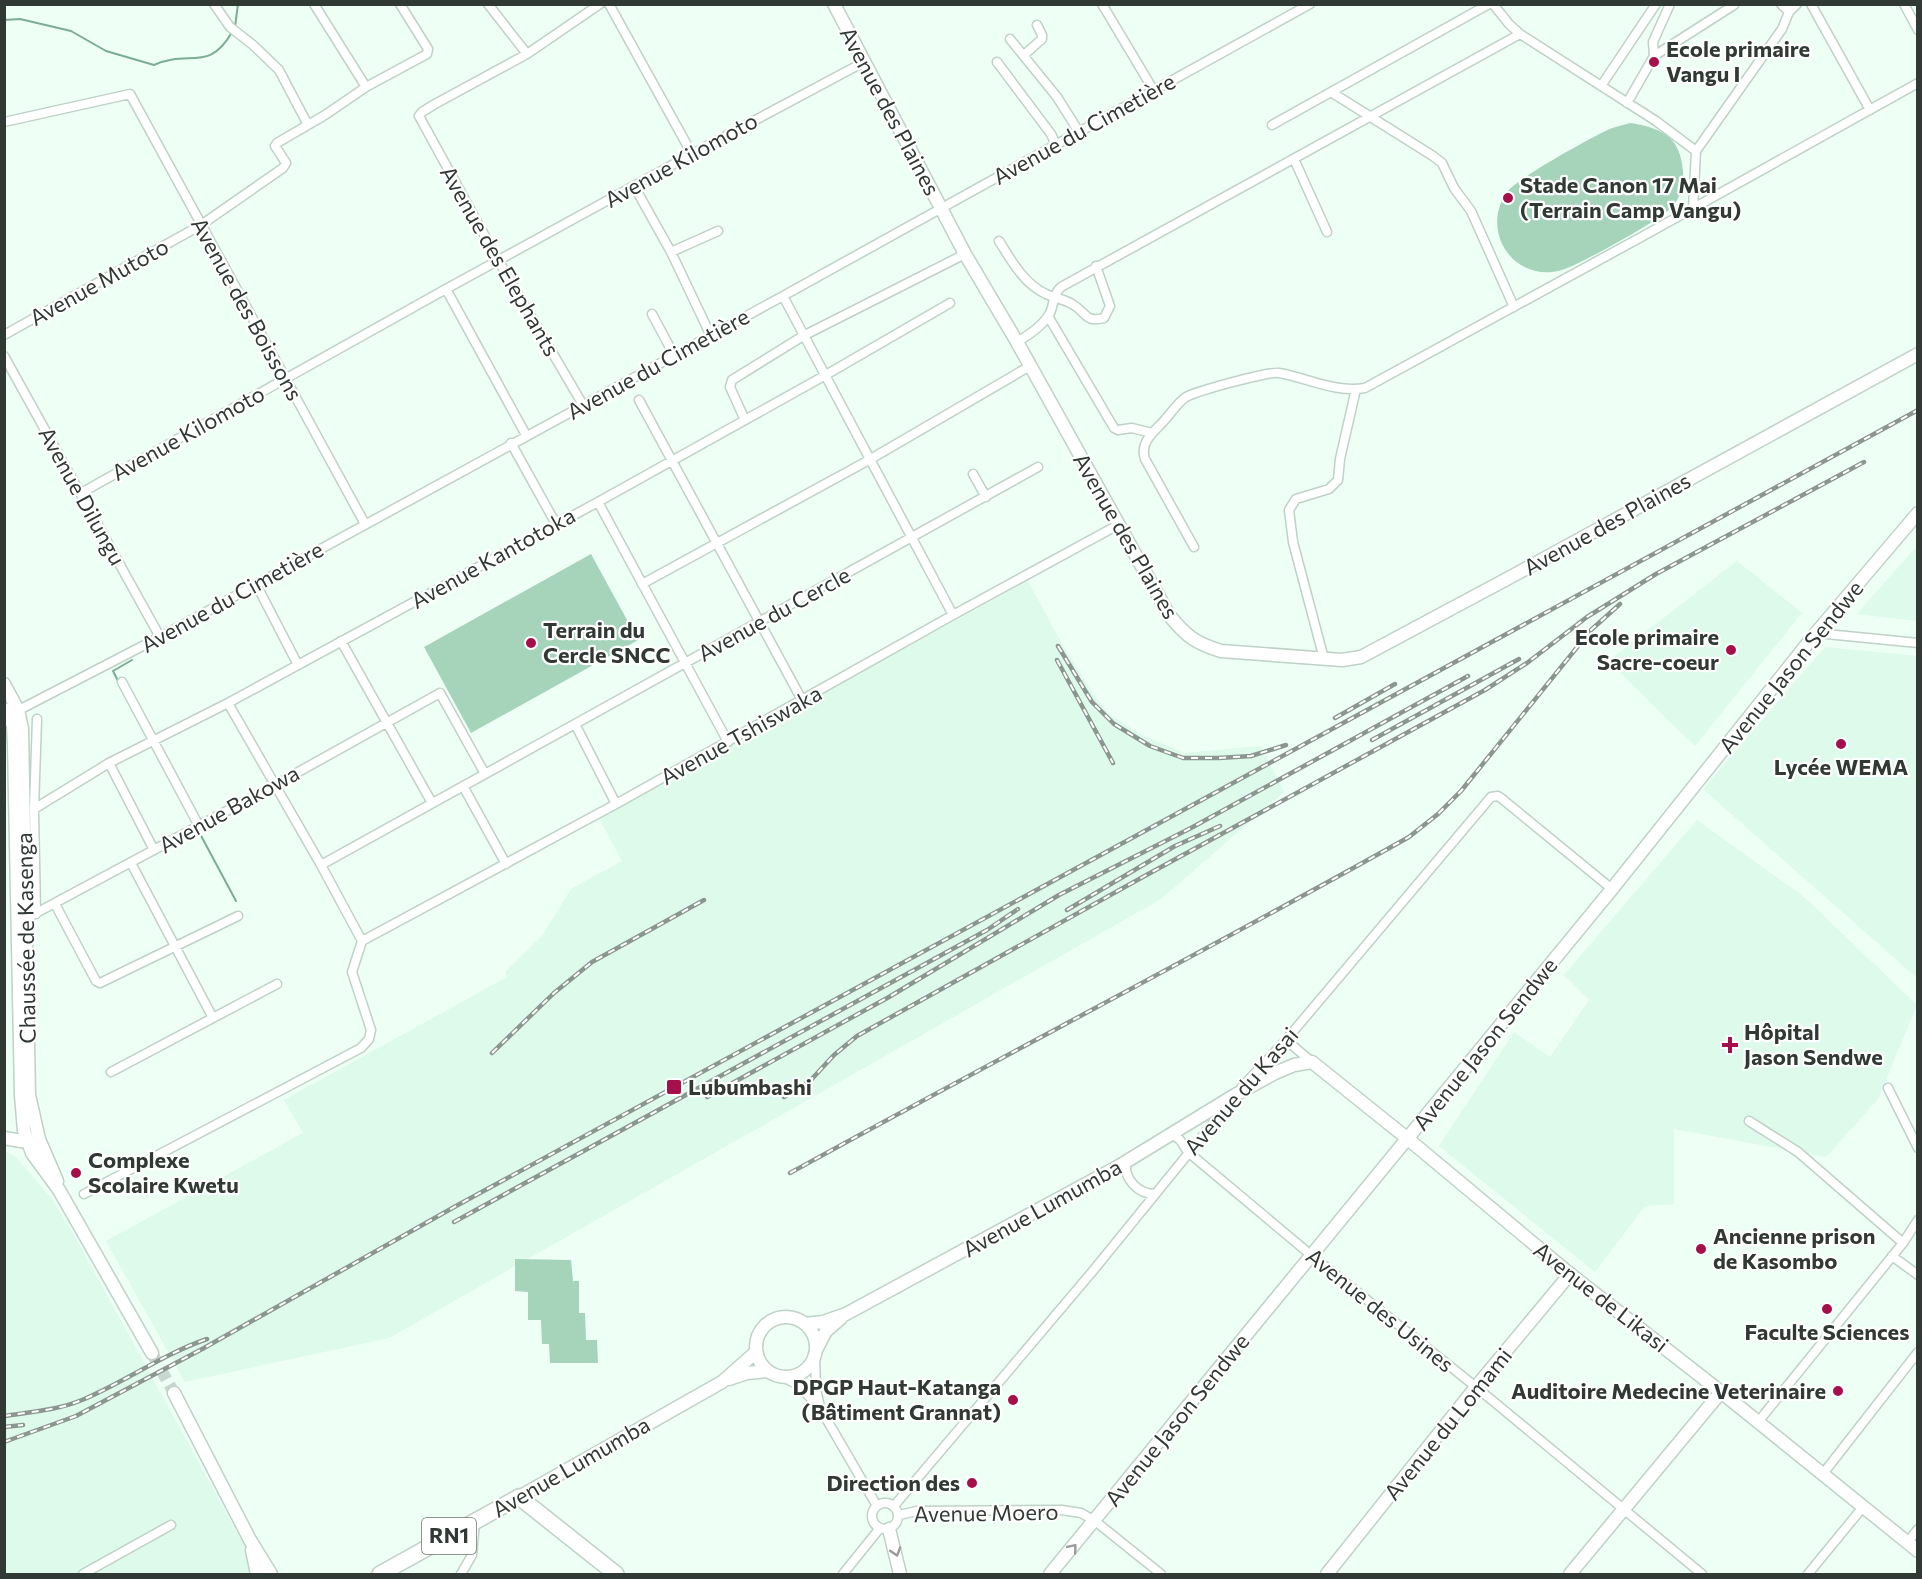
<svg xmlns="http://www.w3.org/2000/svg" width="1922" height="1579" font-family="Commissioner,sans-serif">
<rect width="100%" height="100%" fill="#eefff6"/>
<!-- built -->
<path fill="#ddfaea" d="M1917 546V621L1857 614Z
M1737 561 1802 613 1695 746 1608 661Z
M1028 581 1062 644 1096 698 1109 714 1138 733 1184 753 1261 746 1284 792 1161 899 389 1338 185 1382 106 1241 303 1133 284 1100 507 977 505 972 542 936 571 889 622 861 598 816Z
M1825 647 1917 656V978L1703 789Z
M1697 820 1804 897 1917 1005 1878 1099 1826 1157 1674 1129V1204L1645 1206 1595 1272 1439 1146 1514 1032 1550 1057 1589 1000 1564 975Z
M4 1150 16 1157 52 1199 74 1235 260 1574H5Z"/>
<!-- green -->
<path fill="#a5d4bb" d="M1630 123C1650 126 1674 132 1680 155 1685 172 1685 192 1673 206 1661 220 1581 264 1562 270 1515 284 1479 232 1507 192 1516 179 1595 135 1612 128 1618 126 1624 125 1630 123Z
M591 554 638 640 471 733 424 647Z
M515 1259 571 1260 573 1281H579V1313H585L586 1340H597L598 1363H550L549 1344H542L541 1320H528V1292L515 1291Z"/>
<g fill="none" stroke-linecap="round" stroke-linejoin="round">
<!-- stream -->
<path stroke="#7aad93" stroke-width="2" d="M4 20 20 19 71 31 106 51 154 65C189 49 209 73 232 32
M235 27 238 4
M119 683 113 671 132 660
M199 832 236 901"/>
<!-- secondary-tunnel -->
<path stroke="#c8d7cf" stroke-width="12" stroke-dasharray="12 6" stroke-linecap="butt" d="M152 1353 174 1393"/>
<!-- street casing -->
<g stroke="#bed2c7" stroke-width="11">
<path id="street" d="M214 4 230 27 253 45 279 70 308 125
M314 4 366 87
M488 4 527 54
M609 4 692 154
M1102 4 1154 91
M1493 4 1509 24 1520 34 1656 121 1696 151
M1781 4 1789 12
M1811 4 1870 110
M1904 4 1918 30
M1010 39 1057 97 1079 132
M1024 55 1042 39V35L1037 25
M1654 56 1653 42 1670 4
M997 62 1051 134 1056 145
M1601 86 1656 4
M1331 92 1489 4
M1627 103 1654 56 1734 5
M4 122 130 94 365 524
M1272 125 1331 92 1433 156 1442 163 1454 188 1471 211 1514 307
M1294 159 1327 232
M634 186 671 252 710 334
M1693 209 1696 151 1782 29 1789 12 1797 4
M999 241C1011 260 1024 284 1046 294 1054 298 1064 299 1072 304 1087 312 1084 323 1104 318L1110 306 1096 266
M671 252 718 231
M783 296 953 615
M652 314 674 355
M1048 316 1114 428 1118 430 1132 428 1152 433
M4 335 201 225 283 168 286 163 275 146 277 143 325 115 366 87 427 54 428 49 400 4
M1017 342C1029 335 1043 326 1050 313 1054 304 1053 294 1061 287L1520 34
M4 356 160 637
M639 400 802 700
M583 405 498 260 419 116 422 112 435 104 527 54 600 4
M744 418 730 387 732 380 803 336 965 254
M526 435 446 289 692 154 864 62
M511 443 556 524
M973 474 986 497
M81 493 446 289
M598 502 728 742
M1194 547 1145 459C1140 444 1151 434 1161 424 1169 416 1177 403 1186 397 1197 391 1269 371 1279 373 1308 378 1335 393 1365 388L1645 235 1918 83
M256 584 298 665
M642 584 869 460 1030 366
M1816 633 1918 643
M341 641 432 803
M1324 659 1293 542 1289 510 1296 499 1329 489 1338 480 1340 459 1356 389
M122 682 199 826
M228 703 321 865 362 941
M15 712 160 637 783 296 1310 4
M575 724 616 804
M109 763 154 850
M463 786 506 864
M34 809 109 763 228 703 598 502 824 376 950 303
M131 863 213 1018
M321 865 1038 467
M55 904 96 981 100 983 238 916
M36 914 34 809 37 719
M23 920 275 785 440 693 485 774
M362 941 616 804 953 615 1118 525
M1286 1040 1312 1062
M111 1072 277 984
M1241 1088 1286 1040 1491 797 1498 796 1501 798 1612 889
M1888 1088 1918 1148
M1749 1121 1798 1152 1903 1243
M1172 1134 1180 1140 1188 1152 1311 1255 1476 1387 1702 1574
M1126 1163C1124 1179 1138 1194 1155 1194
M84 1194 361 1048 369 1039 371 1030 352 972 362 941
M1892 1256 1918 1275
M815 1356 816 1389 820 1407
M783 1377 798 1385 820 1408 877 1506
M1758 1422 1903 1243 1918 1220
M1822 1475 1918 1352
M872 1516a13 13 0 1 1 26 0a13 13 0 1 1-26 0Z
M894 1506 1092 1272 1231 1101
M899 1515 917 1511 1062 1510 1081 1513 1095 1521 1161 1574
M1907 1543 1918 1529
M83 1574 171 1525
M461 1574 472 1555 475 1522
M843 1574 880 1528
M1808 1574 1863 1507"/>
</g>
<!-- secondary casing -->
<g stroke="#bed2c7" stroke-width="15">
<path id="secondary" d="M834 4 965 254 1017 342 1169 615C1186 636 1195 643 1221 651L1342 660 1361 657 1518 573 1918 354
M4 684 18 710 22 729 29 1095 39 1139 57 1181
M4 709 13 725 14 744 21 1095 24 1131 32 1153 59 1190 152 1353
M4 1138 27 1142 33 1140
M756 1347a30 30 0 1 1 60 0a30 30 0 1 1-60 0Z
M805 1324 823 1322 846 1314 1119 1166 1235 1095 1275 1073 1294 1065 1312 1062 1408 1139 1570 1274 1721 1392 1918 1551
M816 1350 826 1331 841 1318
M729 1379 747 1373 768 1371
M174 1393 250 1540 271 1574
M519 1497 722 1382 756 1352
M889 1529 900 1574
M252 1550 257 1574
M1050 1574 1612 889 1816 633 1918 513
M1327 1574 1476 1387 1570 1274
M1570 1574 1721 1392"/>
</g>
<!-- highway casing -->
<g stroke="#bed2c7" stroke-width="18">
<path id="highway" d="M380 1574 519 1497 616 1574"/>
</g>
<!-- street -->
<use href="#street" stroke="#fff" stroke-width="8"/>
<!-- secondary -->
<use href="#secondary" stroke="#fff" stroke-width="12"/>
<!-- highway -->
<use href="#highway" stroke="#fff" stroke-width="15"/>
<!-- rail casing -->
<g stroke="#8a968f" stroke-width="4.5">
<path id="rail" d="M1058 646 1092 702 1114 724 1150 746 1183 758H1219L1251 756 1286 745
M1057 660 1113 763
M1335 718 1395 684
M1372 740 1519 659
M1067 910 1175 846 1220 826
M492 1053 554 993 592 962 704 900
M707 1097 889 997 1059 895 1191 828 1468 676
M784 1097 810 1081 834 1055 857 1036 1141 878 1485 690 1527 663 1587 617 1656 574 1864 462
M790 1173C995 1060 1204 952 1409 837L1438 814 1461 791 1591 630 1620 604
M454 1222 987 930 1018 909
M4 1416C30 1412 58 1410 82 1400 125 1382 163 1354 207 1339
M4 1427 23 1425
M4 1442 76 1416 204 1348 456 1206 1918 410"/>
</g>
<!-- rail -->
<use href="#rail" stroke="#fff" stroke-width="2" stroke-dasharray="7" stroke-linecap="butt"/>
</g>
<!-- one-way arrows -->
<defs><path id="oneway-chevron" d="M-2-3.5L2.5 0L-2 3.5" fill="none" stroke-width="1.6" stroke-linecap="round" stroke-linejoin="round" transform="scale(1.5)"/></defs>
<g stroke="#989c9a">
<use href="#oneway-chevron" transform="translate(1073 1548) rotate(-50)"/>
<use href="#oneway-chevron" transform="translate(896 1552) rotate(73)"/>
</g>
<!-- markers -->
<g fill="#a5104b" stroke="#fff" stroke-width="2">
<circle cx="1654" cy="62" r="6"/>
<circle cx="1508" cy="198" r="6"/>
<circle cx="531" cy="643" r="6"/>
<circle cx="1731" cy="650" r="6"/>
<circle cx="1841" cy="744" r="6"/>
<path d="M1727 1036h6v6h6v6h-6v6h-6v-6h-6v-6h6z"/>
<rect x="666" y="1079" width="16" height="16" rx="3"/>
<circle cx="76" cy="1173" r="6"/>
<circle cx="1701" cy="1249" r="6"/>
<circle cx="1827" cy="1309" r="6"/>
<circle cx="1838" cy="1391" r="6"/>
<circle cx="1013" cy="1400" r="6"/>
<circle cx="972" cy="1483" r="6"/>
</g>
<g text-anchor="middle" stroke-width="4.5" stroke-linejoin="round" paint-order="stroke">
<!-- shield labels -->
<rect fill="#fff" stroke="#6f7471" stroke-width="1.5" x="422" y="1518" width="54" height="36" rx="4.5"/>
<g font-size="21" font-weight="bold" fill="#313934">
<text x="449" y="1543">RN1</text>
</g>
<!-- poi labels -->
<g font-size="22" font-weight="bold" fill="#313934" stroke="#fff" text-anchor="start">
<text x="1666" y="57">Ecole primaire<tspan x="1666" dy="25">Vangu I</tspan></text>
<text x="1520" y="193">Stade Canon 17 Mai<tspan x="1520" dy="25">(Terrain Camp Vangu)</tspan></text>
<text x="543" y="638">Terrain du<tspan x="543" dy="25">Cercle SNCC</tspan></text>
<text x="1719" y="645" text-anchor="end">Ecole primaire<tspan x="1719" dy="25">Sacre-coeur</tspan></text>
<text x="1841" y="775" text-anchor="middle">Lycée WEMA</text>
<text x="1744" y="1040">Hôpital<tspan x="1744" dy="25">Jason Sendwe</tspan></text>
<text x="688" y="1095">Lubumbashi</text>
<text x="88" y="1168">Complexe<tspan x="88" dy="25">Scolaire Kwetu</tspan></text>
<text x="1713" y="1244">Ancienne prison<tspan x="1713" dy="25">de Kasombo</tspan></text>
<text x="1827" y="1340" text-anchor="middle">Faculte Sciences</text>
<text x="1001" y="1395" text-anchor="end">DPGP Haut-Katanga<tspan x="1001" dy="25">(Bâtiment Grannat)</tspan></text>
<text x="1826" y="1399" text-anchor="end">Auditoire Medecine Veterinaire</text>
<text x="960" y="1491" text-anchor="end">Direction des</text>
</g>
<!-- street labels -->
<g font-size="22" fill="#313934" stroke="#fff">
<text transform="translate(890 111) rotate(62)" y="8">Avenue des Plaines</text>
<text transform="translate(1084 129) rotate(-29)" y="8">Avenue du Cimetière</text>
<text transform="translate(681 160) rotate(-29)" y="8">Avenue Kilomoto</text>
<text transform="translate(500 261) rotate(60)" y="8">Avenue des Elephants</text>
<text transform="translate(99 282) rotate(-29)" y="8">Avenue Mutoto</text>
<text transform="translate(247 309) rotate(61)" y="8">Avenue des Boissons</text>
<text transform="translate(658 364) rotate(-29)" y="8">Avenue du Cimetière</text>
<text transform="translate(188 433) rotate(-29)" y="8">Avenue Kilomoto</text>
<text transform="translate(82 496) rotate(61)" y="8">Avenue Dilungu</text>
<text transform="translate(1607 524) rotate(-29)" y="8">Avenue des Plaines</text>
<text transform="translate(1126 536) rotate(60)" y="8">Avenue des Plaines</text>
<text transform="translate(493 558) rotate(-29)" y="8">Avenue Kantotoka</text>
<text transform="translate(232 597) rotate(-29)" y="8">Avenue du Cimetière</text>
<text transform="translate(774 614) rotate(-29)" y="8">Avenue du Cercle</text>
<text transform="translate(1791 667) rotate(-51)" y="8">Avenue Jason Sendwe</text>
<text transform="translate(741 735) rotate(-29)" y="8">Avenue Tshiswaka</text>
<text transform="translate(229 809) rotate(-29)" y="8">Avenue Bakowa</text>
<text transform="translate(26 938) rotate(-91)" y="8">Chaussée de Kasenga</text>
<text transform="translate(1485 1044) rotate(-51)" y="8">Avenue Jason Sendwe</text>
<text transform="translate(1241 1091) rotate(-49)" y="8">Avenue du Kasai</text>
<text transform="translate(1042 1208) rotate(-29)" y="8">Avenue Lumumba</text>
<text transform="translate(1601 1297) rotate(38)" y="8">Avenue de Likasi</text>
<text transform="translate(1380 1310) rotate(39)" y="8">Avenue des Usines</text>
<text transform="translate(1177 1420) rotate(-51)" y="8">Avenue Jason Sendwe</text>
<text transform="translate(1448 1424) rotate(-51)" y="8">Avenue du Lomami</text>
<text transform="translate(571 1467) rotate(-30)" y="8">Avenue Lumumba</text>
<text transform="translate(986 1513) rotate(-1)" y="8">Avenue Moero</text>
</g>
</g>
<!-- border -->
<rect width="1922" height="1579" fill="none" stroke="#313934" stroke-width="12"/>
</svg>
